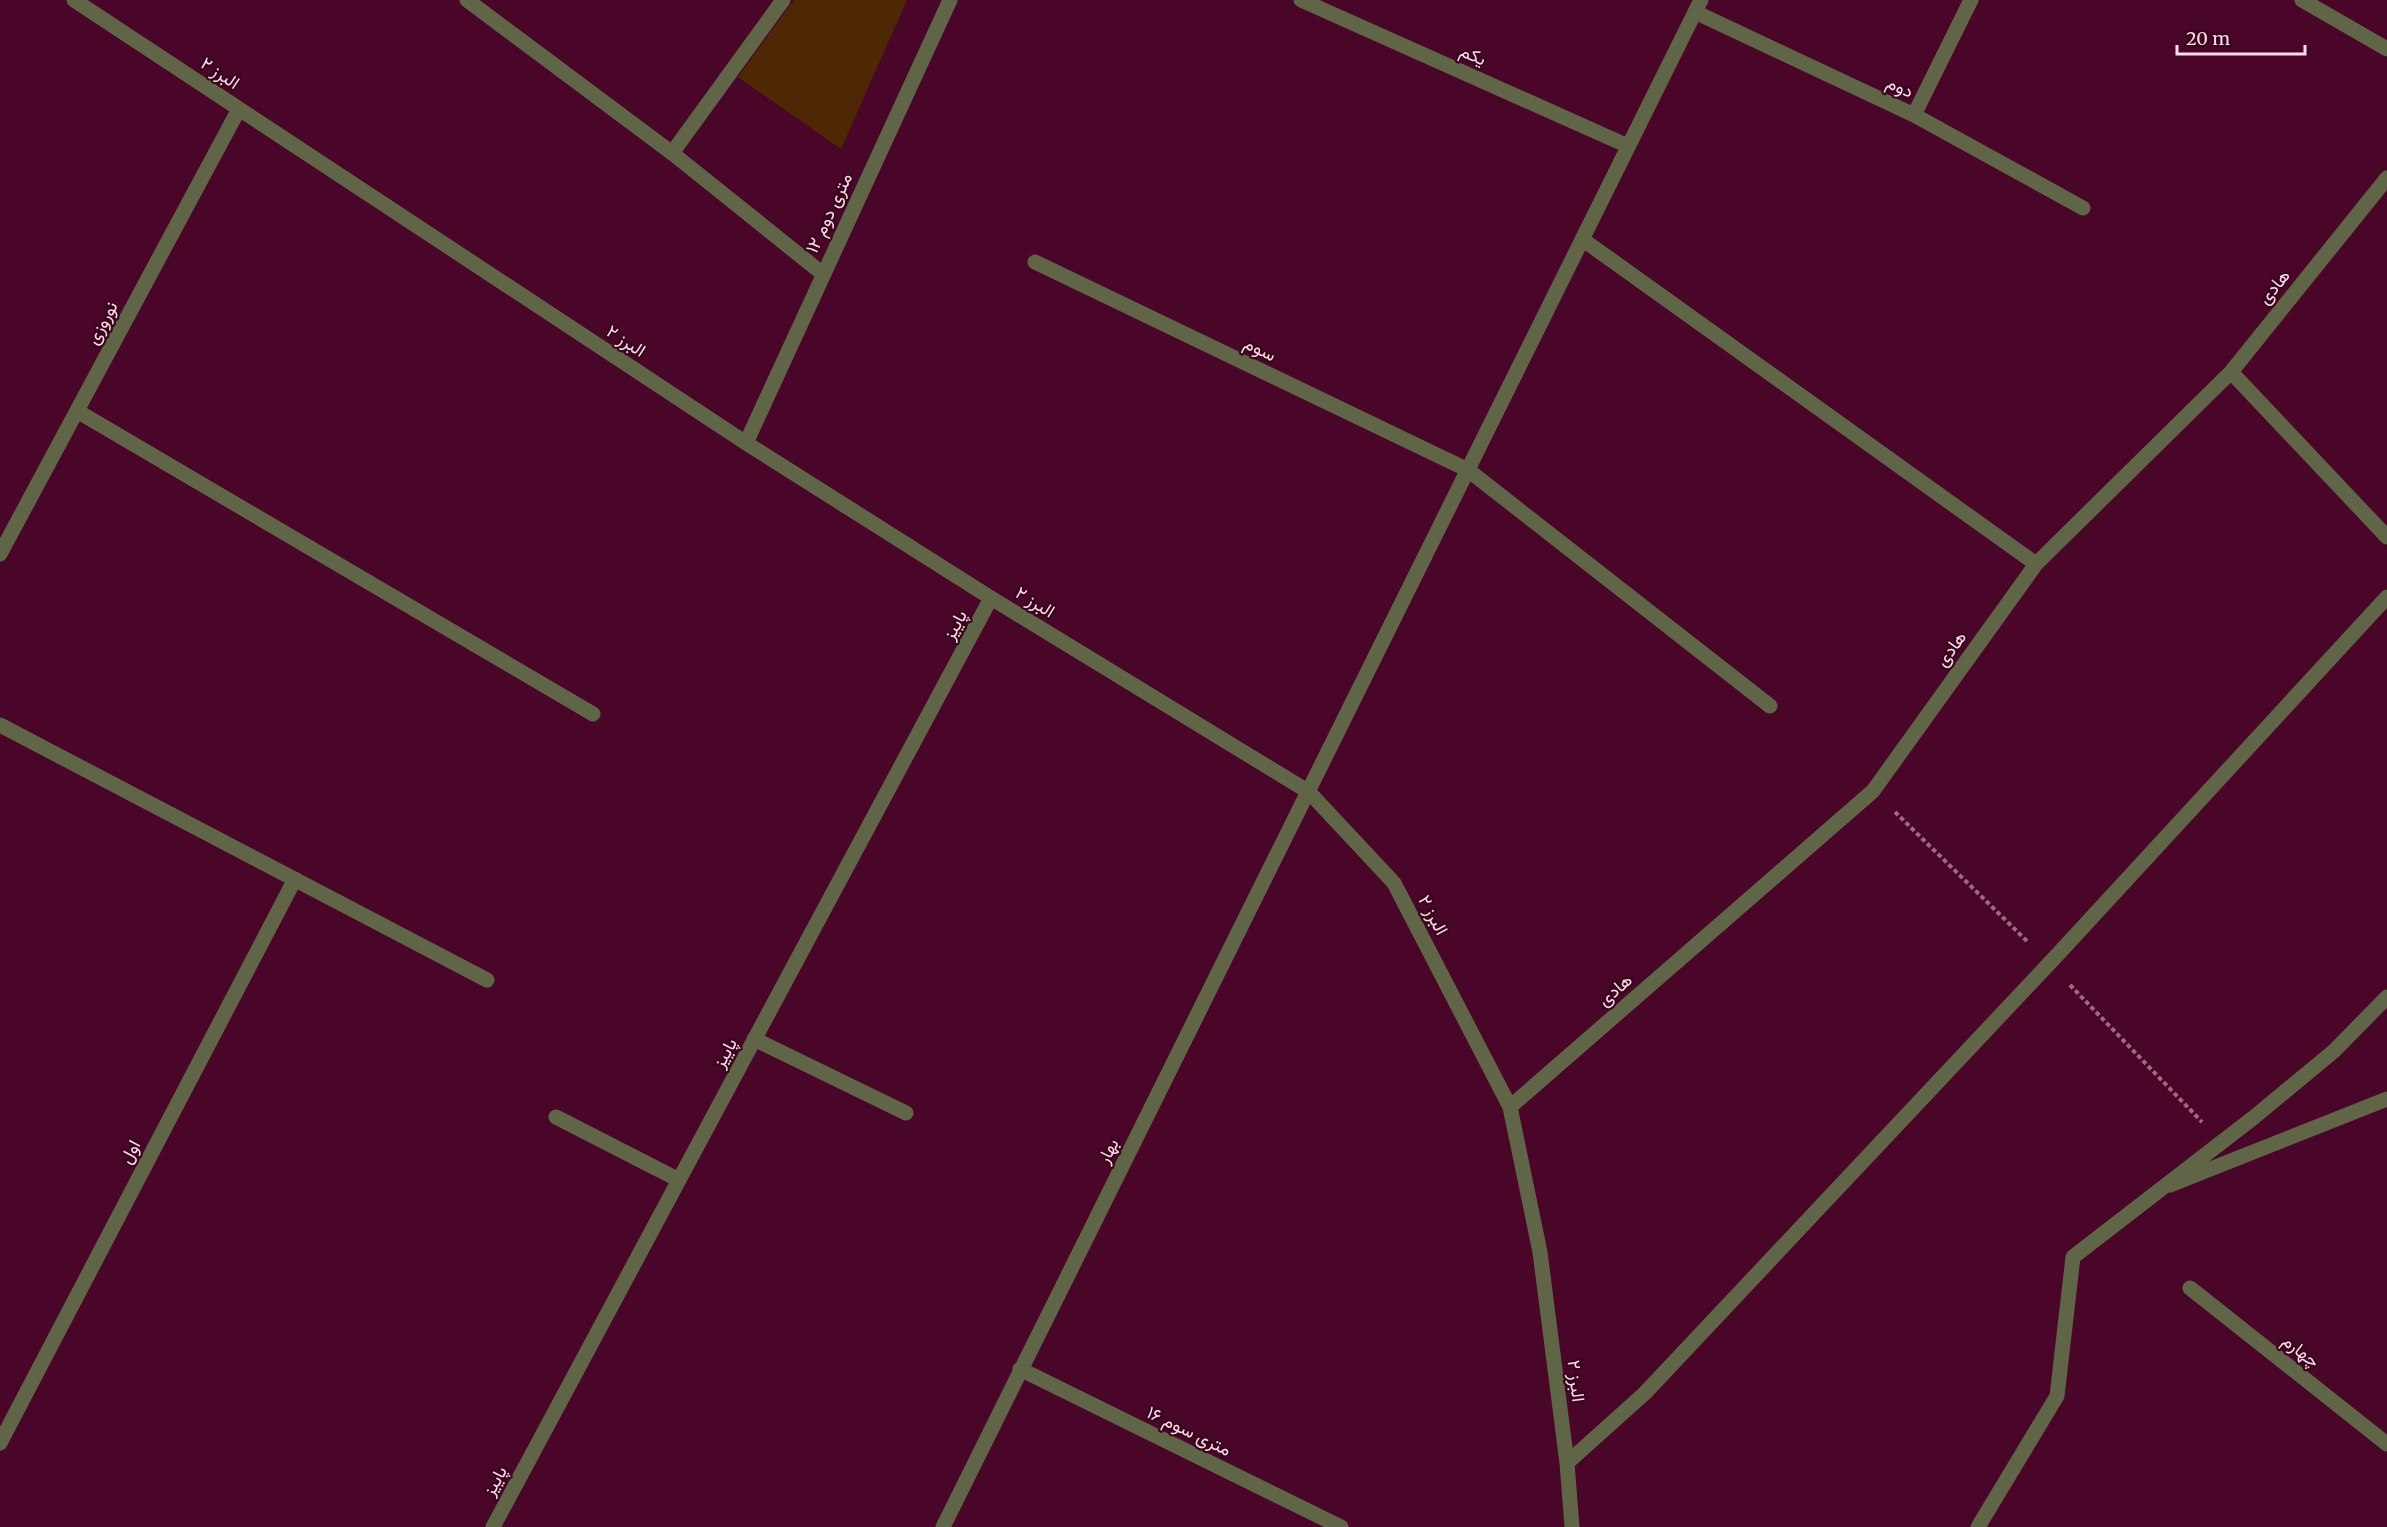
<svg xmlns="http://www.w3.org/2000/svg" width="2387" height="1527" font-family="Merriweather,Vazirmatn,serif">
<rect width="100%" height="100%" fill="#4a0628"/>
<!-- green -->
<path fill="#4e2805" d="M794 0H907L841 149 738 77Z"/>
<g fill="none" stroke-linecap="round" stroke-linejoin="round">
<!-- path -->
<path stroke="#9f6a81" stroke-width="4" stroke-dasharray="4.5 3" stroke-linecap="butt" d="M1895 812 2029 943
M2070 985 2202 1122"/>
<!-- service -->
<path stroke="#606547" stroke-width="15" d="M672 153 783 0
M2170 1185 2387 1099"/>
<!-- minor -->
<path stroke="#606547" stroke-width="15" d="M74 0 746 443 991 598 1309 792 1394 883 1510 1107 1540 1252 1567 1463 1572 1527
M467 0 672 153 823 274
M1301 0 1628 146
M2302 0 2387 49
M1695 12 1914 115 2083 208
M1914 115 1971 0
M1582 239 2036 564
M1035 262 1468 470 1770 706
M2231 372 2387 537
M77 411 593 714
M746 443 950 0
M0 554 239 109
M0 725 487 980
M754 1039 906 1113
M1510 1107 1873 791 2036 564 2231 372 2387 178
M556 1117 679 1180
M2190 1288 2387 1444
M1020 1369 1341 1527
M0 1443 295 879
M1567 1463 1645 1393 2060 952 2387 597
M493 1527 991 598
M943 1527 1701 0
M1978 1527 2057 1396 2073 1257 2253 1118 2334 1051 2387 997"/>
</g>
<g text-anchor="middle" stroke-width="4.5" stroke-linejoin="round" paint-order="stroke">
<!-- street labels -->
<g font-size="18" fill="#ffdce7" stroke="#38061e">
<text transform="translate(1473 55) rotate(24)" y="6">یکم</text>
<text transform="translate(220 73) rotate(34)" y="6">البرز ۲</text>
<text transform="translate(1900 87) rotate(25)" y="6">دوم</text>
<text transform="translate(829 213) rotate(-65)" y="6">۱۲ متری دوم</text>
<text transform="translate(2274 287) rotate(-51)" y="6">هادی</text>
<text transform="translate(102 323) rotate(-62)" y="6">نوروزی</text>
<text transform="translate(626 341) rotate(33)" y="6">البرز ۲</text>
<text transform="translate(1260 349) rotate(26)" y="6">سوم</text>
<text transform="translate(1035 602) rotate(32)" y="6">البرز ۲</text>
<text transform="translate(955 625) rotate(-62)" y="6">پاییز</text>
<text transform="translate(1951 649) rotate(-54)" y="6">هادی</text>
<text transform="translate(1433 915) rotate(62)" y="6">البرز ۲</text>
<text transform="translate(1615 990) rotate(-41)" y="6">هادی</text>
<text transform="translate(725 1053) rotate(-62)" y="6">پاییز</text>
<text transform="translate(1108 1151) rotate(-63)" y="6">بهار</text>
<text transform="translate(130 1152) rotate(-62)" y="6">اول</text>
<text transform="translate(2301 1351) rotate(38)" y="6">چهارم</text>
<text transform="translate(1576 1381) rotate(83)" y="6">البرز ۲</text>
<text transform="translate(1189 1431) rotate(26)" y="6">۱۶ متری سوم</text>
<text transform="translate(495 1481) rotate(-62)" y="6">پاییز</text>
</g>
</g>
<!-- scale -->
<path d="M2177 45v9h128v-9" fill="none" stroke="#ffdce7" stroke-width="3"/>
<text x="2186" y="45" font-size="18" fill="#ffdce7" stroke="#38061e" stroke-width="4.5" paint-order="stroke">20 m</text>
</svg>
